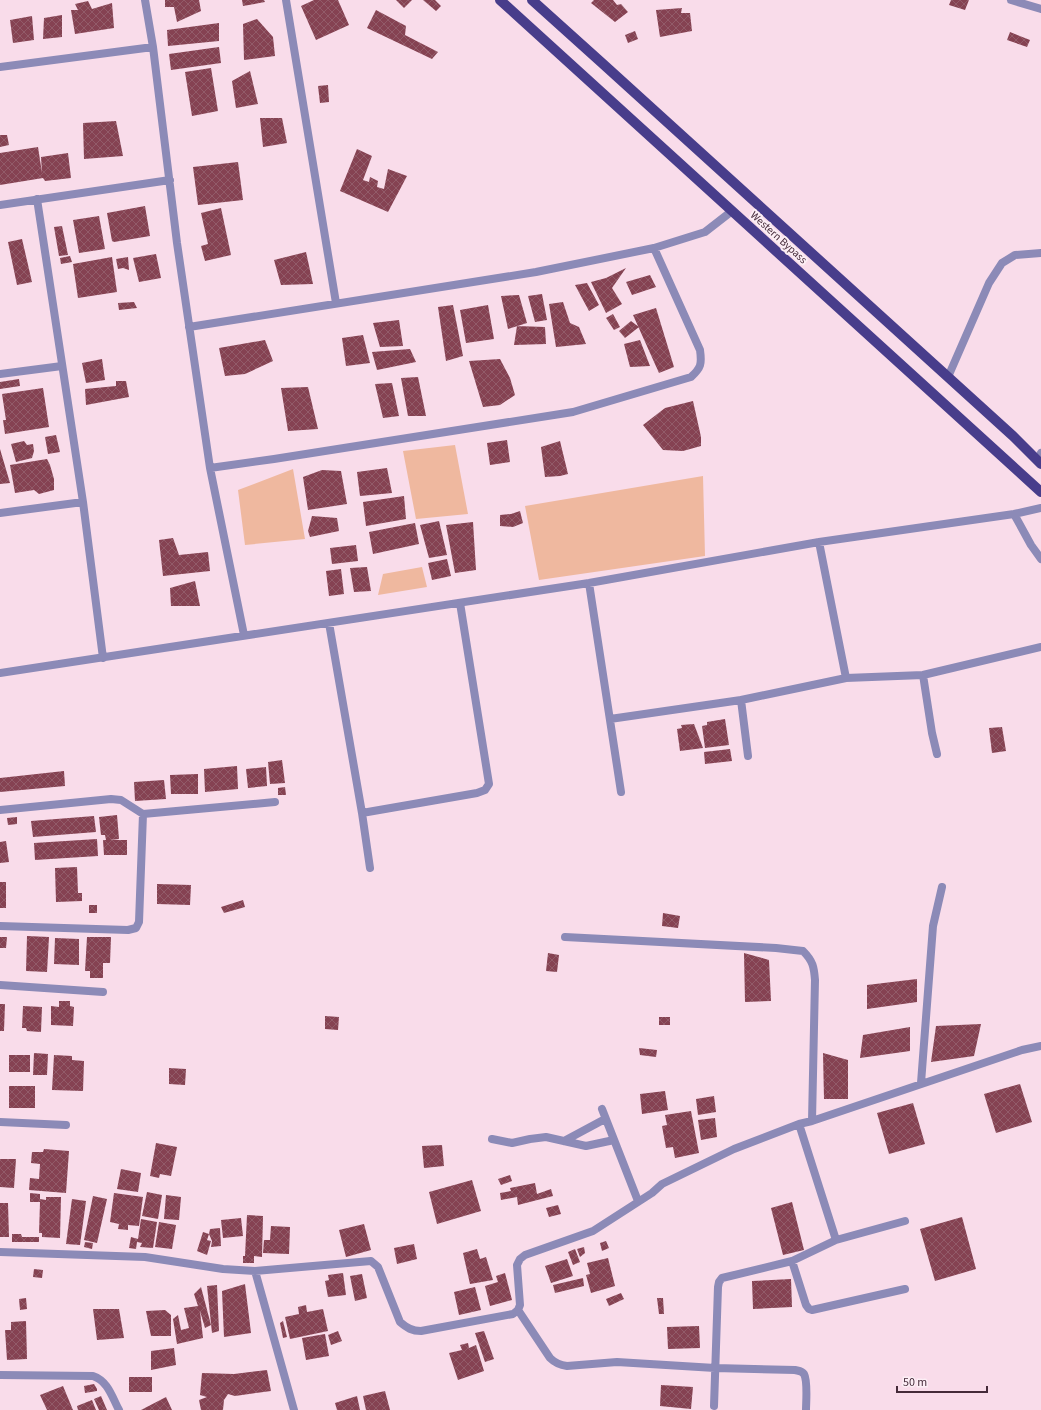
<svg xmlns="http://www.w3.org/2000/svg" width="1041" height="1410" font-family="'Source Sans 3',sans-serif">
<defs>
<pattern id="building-cross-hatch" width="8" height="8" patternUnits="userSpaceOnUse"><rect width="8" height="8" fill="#854252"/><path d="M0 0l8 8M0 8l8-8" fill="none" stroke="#925b69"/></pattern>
</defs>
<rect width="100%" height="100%" fill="#f9dcea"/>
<!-- park -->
<path fill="#efb89f" d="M455 445 468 514 416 519 403 451Z
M293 469 305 539 245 545 238 490Z
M703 476 705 556 539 580 525 506Z
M422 567 427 587 378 595 383 574Z"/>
<!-- building -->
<path fill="url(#building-cross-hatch)" d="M165 0H199L201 11 177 22 174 7H165Z
M242 0H264L265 2 243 6Z
M314 0H338L349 25 316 40 301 6Z
M396 0H412L404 8Z
M423 0H435L441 6 436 11Z
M594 0H613L617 5 621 4 628 12 615 22 591 3Z
M951 0H969L965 10 949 5Z
M88 1 92 9 112 3 114 28 75 34 71 10H78L75 4Z
M682 8 681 13H690L692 31 660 37 656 10Z
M376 10 406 26 405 35 438 52 432 59 367 28Z
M62 15V37L43 39 44 18Z
M32 16 34 40 13 43 10 20Z
M257 19 273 37 275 56 244 60 243 24Z
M219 23V41L168 46 167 30Z
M635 31 638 39 628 43 625 35Z
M1010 32 1030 40 1027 47 1007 40Z
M219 47 221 63 171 70 169 54Z
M211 68 218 111 192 116 185 72Z
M250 71 258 104 236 108 232 81Z
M328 85 329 102 320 103 318 86Z
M260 118H282L287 143 263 147Z
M116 121 123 156 84 159 83 123Z
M0 135H7L9 145 0 147Z
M38 147 42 173 41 157 68 153 71 178 45 181 43 178 0 185V153Z
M357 149 372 156 363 180 369 182 370 177 378 181 377 187 384 189 388 169 407 176 388 212 340 191Z
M238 162 243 200 198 205 193 167Z
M145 206 150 236 114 242 112 241 107 213Z
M221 208 231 255 205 261 201 246 208 244 201 213Z
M99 216 105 249 79 253 73 220Z
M62 226 68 255 59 256 54 227Z
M22 239 32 282 17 285 8 242Z
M306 252 313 284 281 285 274 260Z
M156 254 161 278 139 282 133 258Z
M70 256 72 262 61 264 60 258Z
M112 257 117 292 78 298 73 264Z
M128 257 129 270 123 268 118 269 116 259Z
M626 268 612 288 622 304 606 313 591 282 606 278Z
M650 275 656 287 632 295 626 282Z
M587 283 599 305 589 311 575 285Z
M542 294 547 320 535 322 528 296Z
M519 295 527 323 508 329 501 296Z
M134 302 137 308 119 310 118 303Z
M563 302 570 323 579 327 586 344 556 347 549 304Z
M453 305 463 356 446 361 438 307Z
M488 305 494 339 466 343 460 310Z
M656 308 674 367 659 373 633 315Z
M613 314 620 327 614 330 606 318Z
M399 320 403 346 380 347 373 323Z
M631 321 639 327 625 338 619 331Z
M517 326 545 327 546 344 514 345Z
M363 335 370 363 346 366 342 338Z
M265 340 273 361 245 374 225 376 219 348Z
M640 340 650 366 630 367 624 344Z
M410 349 416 362 377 370 372 352Z
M102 359 105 380 86 383 82 363Z
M500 359 510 378 515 395 500 405 483 407 469 361Z
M418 377 426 416H408L401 378Z
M19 379 20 386 0 389V382Z
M116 381H126L129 397 86 405 85 389 116 386Z
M392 383 399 416 383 418 375 384Z
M308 387 318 429 288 431 281 388Z
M43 388 49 427 5 434 3 420H6L2 394Z
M693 401 701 437V446L683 451 663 450 643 425 665 408Z
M56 435 60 452 48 454 45 437Z
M507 440 510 462 490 465 487 443Z
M24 441 27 445 33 444 34 451 32 458 16 462 11 444Z
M560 441 568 474 560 476 545 477 541 447Z
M0 449 10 483 0 484Z
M47 459 50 465 54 479V490L39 494 34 490 15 493 10 465Z
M387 468 392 493 360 496 357 472Z
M322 470 341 471 347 504 308 510 303 477Z
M404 496 406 519 366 526 363 502Z
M520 511 523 523 513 527 500 526V515L511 514Z
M312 516 337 518 339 531 310 537 308 531Z
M439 521 447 555 429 558 420 525Z
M473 522 476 570 455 573 446 525Z
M415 523 419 544 373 554 369 532Z
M173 538 179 555 208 552 210 571 163 576 159 540Z
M356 545 358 561 332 564 330 548Z
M447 559 451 576 432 580 428 563Z
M367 567 371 591 354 592 350 568Z
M341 569 344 594 329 596 326 571Z
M195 581 200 606H171L170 588Z
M725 719 729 745 705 748 702 726 707 725V722Z
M694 724 703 748 680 751 677 729 682 728 681 725Z
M1002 727 1006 751 992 753 989 728Z
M730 749 732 761 705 764 704 752Z
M282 760 285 783 270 784 268 762Z
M237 766 238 789 205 792 204 769Z
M266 767 267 786 248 788 246 769Z
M64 771 65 786 0 792V778Z
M198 774V794H171L170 775Z
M164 780 166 799 135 801 134 782Z
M285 787 286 795H278V788Z
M117 815 119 839 110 840H127V855H104L103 840H106L105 835H101L99 817Z
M94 816 96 832 33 837 31 821Z
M17 817V824L8 825 7 818Z
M97 839 98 856 35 860 34 843Z
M6 841 9 862 0 863V842Z
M77 867 78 893H82V901L56 902 55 868Z
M0 882H6V908H0Z
M157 884 191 885 190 905 157 904Z
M243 900 245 907 224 913 221 907Z
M89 905H97V913H89Z
M663 913 680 916 678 928 662 926Z
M27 936 49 937 47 972 26 971Z
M0 937H7L6 948H0Z
M87 937H111L110 963H103V978H90V971H85Z
M55 938 79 939V965L54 964Z
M548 953 559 955 557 972 546 971Z
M744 953 769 960 771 1001 745 1002Z
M917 979V1002L867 1009V985Z
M59 1001H70V1006L74 1007 73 1026 51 1025V1006L59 1007Z
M0 1004H5L4 1031H0Z
M23 1006 42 1007 41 1032 27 1031 26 1028H22Z
M325 1016 339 1017 338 1030 325 1029Z
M659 1017H670V1025H659Z
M981 1024 974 1056 931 1062 936 1026Z
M910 1027V1051L860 1058 863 1035Z
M639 1048 657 1050 656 1057 640 1055Z
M34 1053 48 1054 47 1075H33Z
M823 1053 848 1060V1099H824Z
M9 1055H30V1072H9Z
M54 1055 72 1056V1060L84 1061 83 1091 52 1090Z
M169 1068 186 1069 185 1085 169 1084Z
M1020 1084 1032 1122 996 1133 984 1094Z
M9 1086H35V1108H9Z
M665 1091 668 1110 642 1114 640 1094Z
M714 1096 716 1112 698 1115 696 1099Z
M913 1103 925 1144 889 1154 877 1113Z
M691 1111 699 1153 675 1158 673 1147 666 1148 662 1126 667 1125 665 1115Z
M715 1118 717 1137 701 1140 698 1120Z
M156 1143 177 1147 171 1176 160 1174 159 1178 150 1176Z
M442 1145 444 1166 424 1168 422 1146Z
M44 1149 69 1151 66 1193 29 1190 30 1178 39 1179 40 1164 31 1163 32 1152H43Z
M0 1159H16L14 1188 0 1187Z
M121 1169 141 1173 138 1192 117 1189Z
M510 1175 512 1181 501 1185 498 1179Z
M472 1180 481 1211 437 1224 429 1192Z
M535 1183 537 1194 551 1189 553 1196 518 1205 517 1197 501 1200 500 1193 511 1191 510 1188Z
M147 1192 162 1195 158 1219 142 1216Z
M30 1193 40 1194V1199L46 1200V1197H61L60 1238 42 1237V1233H39L40 1202H30Z
M114 1193 143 1197 139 1226 128 1225V1230L118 1229 119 1224 110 1222Z
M166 1195 181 1197 179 1220 164 1219Z
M93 1196 107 1199 97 1243 84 1240Z
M72 1199 86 1201 80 1245 66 1244Z
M792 1202 804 1250 783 1255 771 1208Z
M0 1203H8L9 1237H0Z
M558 1205 561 1214 549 1217 546 1208Z
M247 1215 263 1216 262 1257 254 1256V1263H243V1256H245Z
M962 1217 976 1269 935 1281 920 1229Z
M241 1218 243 1236 223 1238 221 1220Z
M141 1219 157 1222 153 1248 140 1247 142 1243 137 1242 136 1249 129 1248 131 1237 138 1239Z
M159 1222 176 1225 172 1249 155 1247Z
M364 1224 371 1250 346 1257 339 1230Z
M271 1226 290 1227 289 1254 263 1253 264 1240H270Z
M220 1228 221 1246 211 1247 212 1241 209 1234 210 1229Z
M203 1232 209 1234 207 1240 211 1241 207 1255 197 1251Z
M12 1234H21L22 1237H39V1242H12Z
M606 1241 609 1248 602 1251 600 1243Z
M85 1242 93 1243 92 1249 84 1247Z
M414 1244 417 1259 397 1264 394 1248Z
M584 1247 585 1253 580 1257 577 1249Z
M477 1249 480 1259 486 1257 493 1280 470 1284 463 1253Z
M575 1249 580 1262 573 1265 568 1252Z
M608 1258 615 1286 591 1293 586 1275 590 1274 587 1263Z
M567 1259 573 1276 551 1283 545 1266Z
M34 1269 43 1270 42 1278 33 1277Z
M343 1273 346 1295 328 1297 325 1281 329 1280 328 1275Z
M505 1273 512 1300 490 1306 485 1286 498 1282 496 1276Z
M362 1274 367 1298 355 1301 350 1276Z
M583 1278 584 1286 555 1293 553 1285Z
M791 1279 792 1307 753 1309 752 1281Z
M245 1284 251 1333 224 1337 222 1291Z
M217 1285 219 1331 212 1333 207 1286Z
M201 1287 211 1325 205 1328 200 1311 203 1338 177 1344 173 1319 178 1315 181 1330 189 1328 184 1308 198 1306 194 1294Z
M475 1287 481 1310 459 1315 454 1292Z
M621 1293 624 1299 609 1306 606 1299Z
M26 1298 27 1309 20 1310 19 1299Z
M657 1298H663L664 1314H659Z
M306 1305 307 1312 323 1309 328 1331 290 1339 285 1317 299 1314 298 1307Z
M93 1309H119L124 1338 97 1340Z
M165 1310 171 1315V1336H151L146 1311Z
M26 1321 27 1359 7 1360 5 1330H11V1322Z
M283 1321 287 1337 283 1338 280 1323Z
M699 1326 700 1348 668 1349 667 1327Z
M338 1331 342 1341 331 1345 328 1335Z
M484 1331 494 1359 485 1362 475 1333Z
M325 1334 329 1356 306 1360 302 1338Z
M468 1343 469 1348 476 1345 484 1371 458 1380 449 1353 462 1350 460 1345Z
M174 1348 176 1365 151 1370V1351Z
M267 1370 271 1391 235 1396 228 1394 224 1400 223 1410H201L199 1400 207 1397 200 1395 202 1373 234 1374Z
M129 1377H152V1392H129Z
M94 1384 97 1389V1391L85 1393 84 1386Z
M661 1385 693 1387 691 1409 660 1406Z
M63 1386 73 1410H47L40 1395Z
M385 1391 390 1410H366L363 1396Z
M101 1396 107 1410H99L94 1399Z
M357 1396 360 1410H337L335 1403Z
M166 1397 172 1410H141Z
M92 1400 96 1410H78L77 1406Z"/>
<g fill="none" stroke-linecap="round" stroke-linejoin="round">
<!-- street -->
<path stroke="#8c8ab7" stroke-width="8" d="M145 0 153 47 177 243 210 468 244 635
M286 0 336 303
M1011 0 1041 9
M0 67 153 47
M37 199 83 502 103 658
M0 205 170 180
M189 327 536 272 654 248 705 232 732 211
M0 374 62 366
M948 377 989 283 1002 263 1015 255 1041 253
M1037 460 1041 453
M210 468 274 459 573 412 691 377C701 368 702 364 700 350L654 248
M0 513 83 502
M1014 514 1031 545 1041 559
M819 542 846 678
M589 583 621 792
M329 623 362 813 477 793 485 790 489 784 460 603
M0 673 589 583 819 542 1014 514 1041 508
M923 675 932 733 937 754
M610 719 741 700
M748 756 741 700 846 678 923 675 1041 647
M0 810 111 799 121 800 143 814 275 802
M362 813 370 868
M0 926 128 930 136 928 139 922 143 814
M565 937 776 948 803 951C813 961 814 967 815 980L812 1121
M0 985 103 992
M921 1083 933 926 942 887
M602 1109 638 1201
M0 1122 66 1125
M799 1124 836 1240
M492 1139 512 1143 530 1139 546 1137 586 1146 614 1140
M564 1141 605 1119
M0 1252 145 1257 223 1269 255 1271 371 1261 378 1267 400 1322C407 1328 412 1331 421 1331L513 1314 518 1310 520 1305 517 1265 520 1259 525 1255 593 1231 652 1193 662 1184 734 1149 799 1124 812 1121 1022 1050 1041 1046
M792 1261 806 1305 809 1309 812 1310 905 1289
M255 1271 294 1410
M518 1310 550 1358C555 1363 559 1365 567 1366L617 1362 715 1368 795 1370C799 1371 802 1371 804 1374 808 1381 806 1402 806 1410
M0 1375 93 1376C108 1381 112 1397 119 1410
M714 1406 718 1287 719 1282 722 1278 792 1261 836 1240 905 1221"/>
<!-- primary -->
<path stroke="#483d8b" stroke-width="10" d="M500 0 1041 492
M532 0 602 63 1013 436 1041 464"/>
</g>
<g text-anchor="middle" stroke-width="4" stroke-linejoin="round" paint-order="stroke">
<!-- street labels -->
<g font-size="11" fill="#452a39" stroke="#fceef5">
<text transform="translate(779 237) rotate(42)" y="4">Western Bypass</text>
</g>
</g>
<!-- scale -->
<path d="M897 1386v6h90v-6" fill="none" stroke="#452a39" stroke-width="2"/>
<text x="903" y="1386" font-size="12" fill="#452a39" stroke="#fceef5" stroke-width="3" paint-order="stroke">50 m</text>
</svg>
